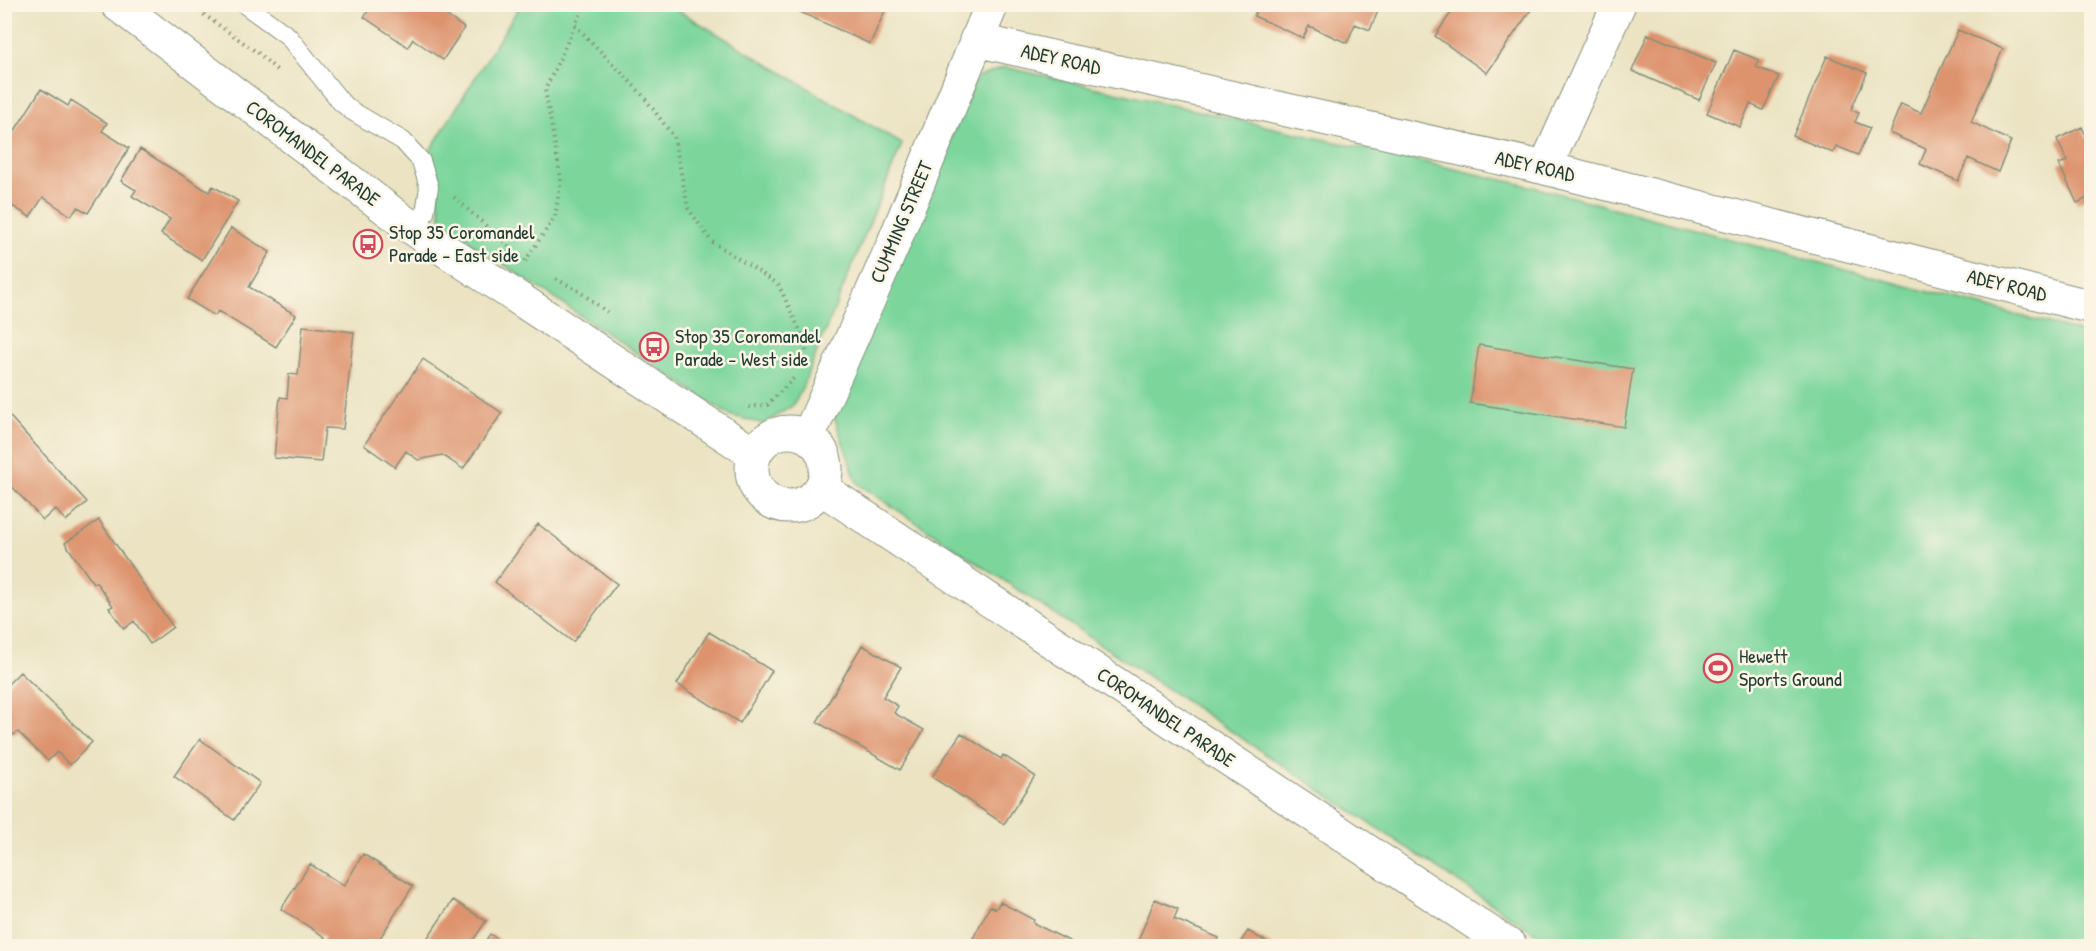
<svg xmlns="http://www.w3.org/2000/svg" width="2096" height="951" font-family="'Patrick Hand',sans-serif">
<rect width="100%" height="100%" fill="#fcf5e5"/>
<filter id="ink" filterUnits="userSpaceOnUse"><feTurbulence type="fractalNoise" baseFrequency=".0167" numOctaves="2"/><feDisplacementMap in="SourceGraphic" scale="12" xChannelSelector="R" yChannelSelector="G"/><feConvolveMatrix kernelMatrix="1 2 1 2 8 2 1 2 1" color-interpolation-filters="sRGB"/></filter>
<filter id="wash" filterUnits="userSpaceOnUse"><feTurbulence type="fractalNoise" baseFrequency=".008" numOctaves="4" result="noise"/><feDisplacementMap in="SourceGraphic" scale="24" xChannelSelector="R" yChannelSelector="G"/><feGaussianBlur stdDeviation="1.35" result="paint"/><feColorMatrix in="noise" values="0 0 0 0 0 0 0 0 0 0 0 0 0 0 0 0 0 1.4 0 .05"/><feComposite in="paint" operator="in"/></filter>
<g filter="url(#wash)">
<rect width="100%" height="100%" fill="#ebe3c2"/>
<!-- green -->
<path fill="#7cd69c" stroke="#4e8a68" stroke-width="1.5" d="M521 4 669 5 902 144 800 393 792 406 764 424 729 415 442 223 431 149Z
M1005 67 1538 188 2091 335V946H1555L857 483 834 417 977 77Z"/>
<g id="blocks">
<!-- building -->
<path fill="#dd936d" d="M373 4H453L446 15 464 28 443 60 413 39 408 47 364 17Z
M802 4H888L870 44 798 11Z
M1259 4H1381L1370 30 1355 24 1347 43 1309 26 1303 38 1254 16Z
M1457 4H1472L1478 9 1481 4H1535L1487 73 1435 36Z
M1958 30 2003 49 1971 122 2011 141 1998 172 1968 158 1958 181 1920 164 1926 149 1889 133 1901 104 1921 113Z
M1648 34 1716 63 1699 100 1632 71Z
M1734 50 1759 60 1756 67 1779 76 1763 110 1750 104 1740 127 1707 113Z
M1827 56 1867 73 1851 110 1859 113 1855 122 1870 128 1858 155 1836 146 1833 153 1793 136Z
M41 89 68 106 71 100 107 123 102 131 129 148 88 213 78 207 71 216 43 197 30 217 4 201V148Z
M2082 127 2087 138 2092 135V196L2077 203 2059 164 2067 161 2057 139Z
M140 149 209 192 213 186 238 201 202 260 161 234 170 219 132 196 136 190 121 181Z
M231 228 270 252 249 287 296 315 276 347 218 311 215 316 187 299Z
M303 326 354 332 343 429 325 428 321 462 274 458 280 397 287 398 289 374 298 375Z
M1479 345 1633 369 1624 427 1470 403Z
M423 359 502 413 463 469 442 455 418 460 406 451 395 467 364 445Z
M4 410 87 502 66 521 55 509 43 520 4 478Z
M99 520 173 627 150 644 134 621 124 629 109 608 113 606 96 582 93 583 65 543Z
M538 524 617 584 573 642 495 582Z
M709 632 772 671 740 723 677 684Z
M862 645 901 667 883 697 898 706 894 713 924 730 900 770 817 722Z
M20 672 92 742 70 765 57 752 48 761 18 732 14 735 4 725V688Z
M961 733 1001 759 1003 755 1035 776 1004 824 932 777Z
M200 739 260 783 234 820 174 776Z
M363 854 413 886 375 946H329L322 942 325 937 281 909 310 864 344 886Z
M1155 899 1178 909 1174 919 1219 938 1216 946H1136Z
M453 900 486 921 472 942 478 946H422Z
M1000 902 1034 920 1033 923 1079 946H969L990 906 996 909Z
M1248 931 1274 946H1238Z
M490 934 508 946H482Z"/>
</g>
</g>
<g filter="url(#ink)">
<use href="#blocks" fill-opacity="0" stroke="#85907b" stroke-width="1.5"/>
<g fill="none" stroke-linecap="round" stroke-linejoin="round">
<!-- service casing -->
<g stroke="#85907b" stroke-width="20">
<path id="service" d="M244 4 288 36 341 102 352 111 403 141 421 161 429 187 425 213 412 228"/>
</g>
<!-- minor casing -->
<g stroke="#85907b" stroke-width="35">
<path id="minor" d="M117 4 412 228 754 454
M976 40 1545 168 2092 307
M1545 168 1619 4
M752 469a37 37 0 1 1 74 0a37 37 0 1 1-74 0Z
M808 437 892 247 992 4
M821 488 1510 946"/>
</g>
<!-- path -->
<path stroke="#85907b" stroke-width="4" stroke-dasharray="1.5 4.5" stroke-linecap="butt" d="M189 4 258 53 279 72
M575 25 640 92 674 137 688 208 711 241 778 284 806 343V353
M454 197 515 252
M525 261 555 217 561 179 545 90 585 4
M556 279 576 289 607 312
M749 407 767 405 795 377"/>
<!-- service -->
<use href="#service" stroke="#fff" stroke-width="18"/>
<!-- minor -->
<use href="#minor" stroke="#fff" stroke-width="33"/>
</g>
</g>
<!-- icons -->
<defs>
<g id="bus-ring" transform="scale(1.5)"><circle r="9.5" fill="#fcf5e5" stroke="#d1495b" stroke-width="1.5"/><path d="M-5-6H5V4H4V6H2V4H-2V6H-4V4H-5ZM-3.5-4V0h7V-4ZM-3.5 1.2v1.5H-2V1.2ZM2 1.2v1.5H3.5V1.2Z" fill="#d1495b"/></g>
<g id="stadium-ring" transform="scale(1.5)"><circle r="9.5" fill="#fcf5e5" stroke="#d1495b" stroke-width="1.5"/><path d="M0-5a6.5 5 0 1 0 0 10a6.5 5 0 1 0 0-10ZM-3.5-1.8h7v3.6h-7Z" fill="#d1495b"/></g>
</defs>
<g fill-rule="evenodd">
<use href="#bus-ring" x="368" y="244"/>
<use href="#bus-ring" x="654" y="347"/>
<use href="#stadium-ring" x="1718" y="668"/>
</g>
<g text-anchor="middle" stroke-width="5" stroke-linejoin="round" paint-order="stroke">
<!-- street labels -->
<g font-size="20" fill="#1f3d34" stroke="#fcf5e5">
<text transform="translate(1061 59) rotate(13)" y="7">ADEY ROAD</text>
<text transform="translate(313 153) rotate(37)" y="7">COROMANDEL PARADE</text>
<text transform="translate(1535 166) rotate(13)" y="7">ADEY ROAD</text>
<text transform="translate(901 222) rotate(-67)" y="7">CUMMING STREET</text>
<text transform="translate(2007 285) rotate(14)" y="7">ADEY ROAD</text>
<text transform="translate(1166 717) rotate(34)" y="7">COROMANDEL PARADE</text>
</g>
<!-- poi labels -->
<g font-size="20" fill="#1f3d34" stroke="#fcf5e5" text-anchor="start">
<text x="389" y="239">Stop 35 Coromandel<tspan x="389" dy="23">Parade - East side</tspan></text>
<text x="675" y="343">Stop 35 Coromandel<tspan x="675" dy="23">Parade - West side</tspan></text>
<text x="1739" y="663">Hewett<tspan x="1739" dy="23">Sports Ground</tspan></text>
</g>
</g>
<!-- margin -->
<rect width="2096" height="951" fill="none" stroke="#fcf5e5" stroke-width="24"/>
</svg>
